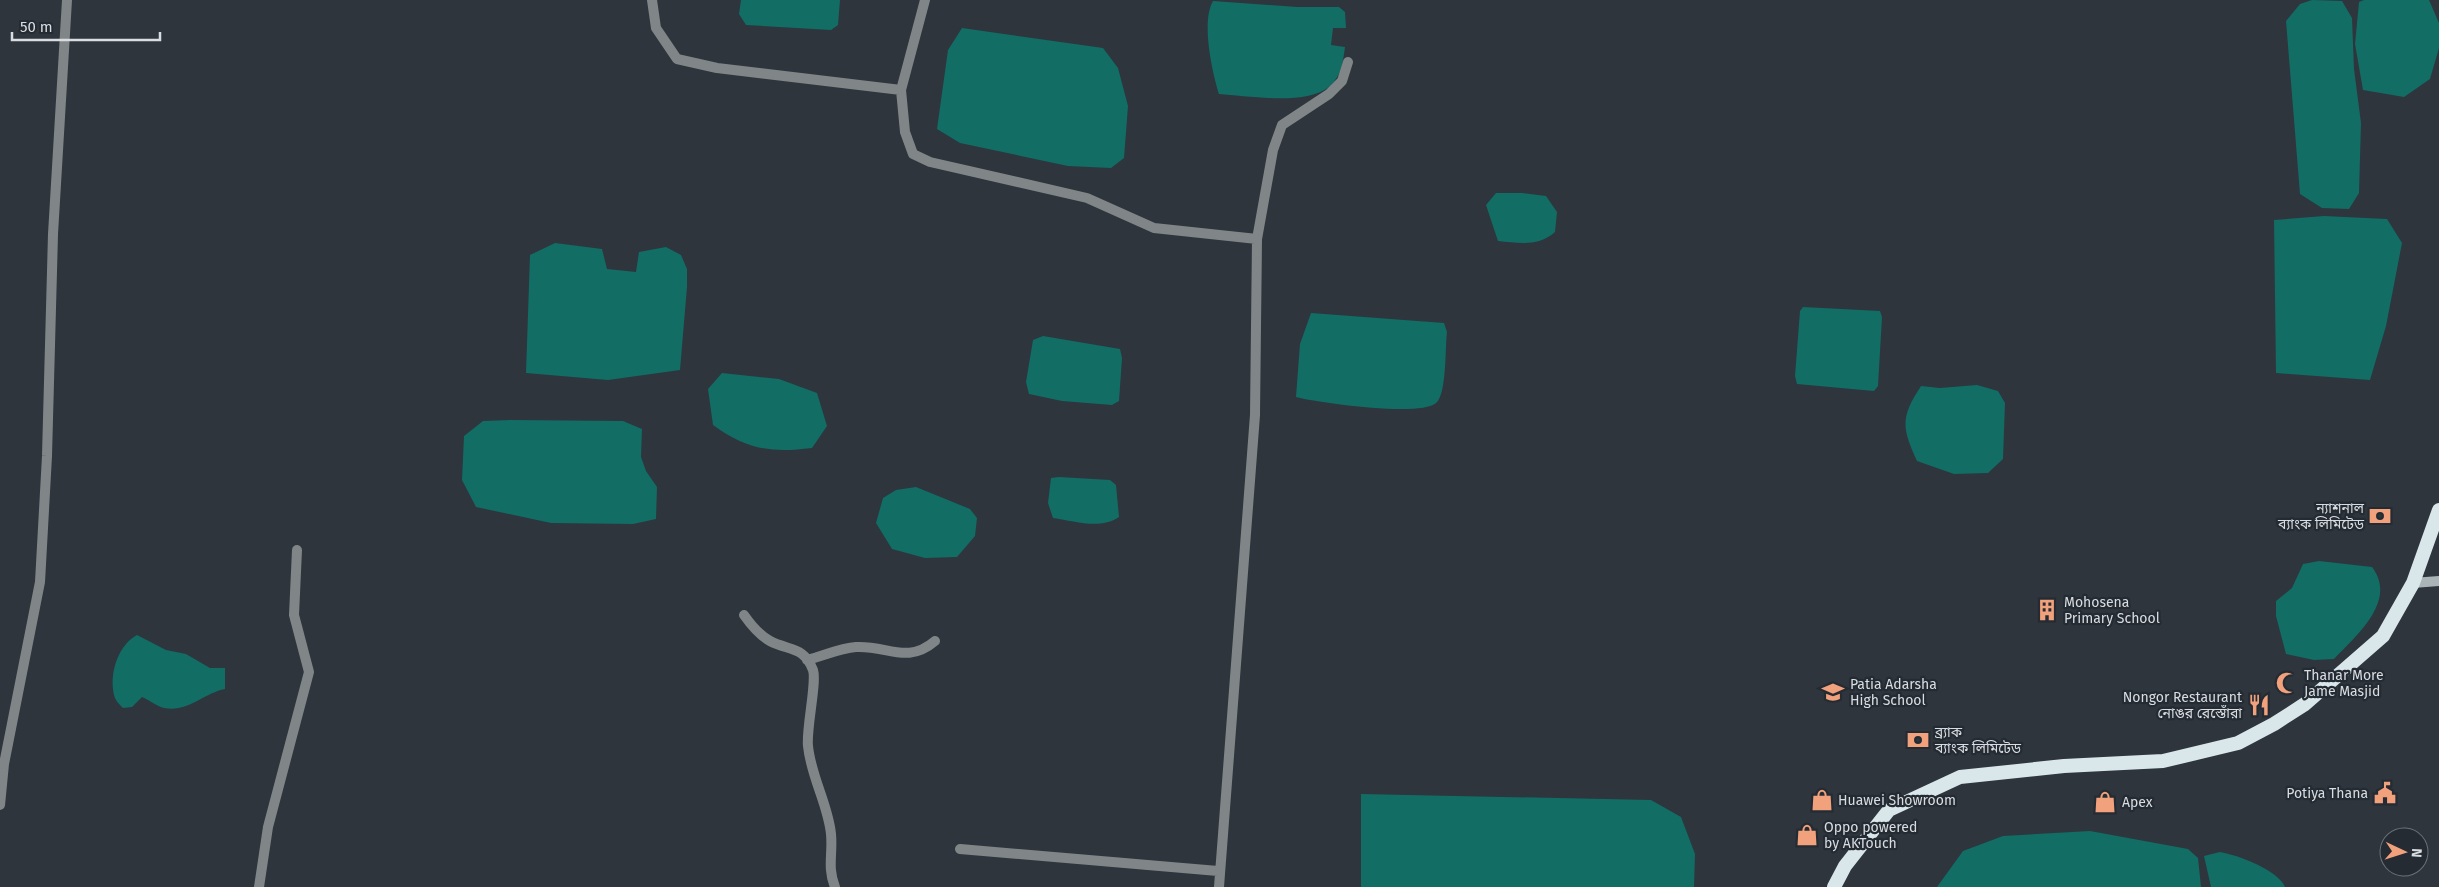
<svg xmlns="http://www.w3.org/2000/svg" width="2439" height="887" font-family="'Fira Sans','Noto Sans Bengali',sans-serif">
<rect width="100%" height="100%" fill="#2e353d"/>
<!-- water -->
<path fill="#126d65" d="M741 0H840L838 25 831 30 746 25 739 14Z
M2312 0 2342 1 2352 18 2354 69 2361 123 2359 193 2349 209 2322 208 2300 194 2286 21 2300 4Z
M2364 0H2429L2439 23V48L2430 79 2404 97 2363 90 2355 44 2359 2Z
M1213 1 1297 7H1339L1345 12 1346 28H1333L1331 45 1345 47C1343 61 1342 75 1330 86 1308 106 1248 96 1219 94 1212 71 1201 22 1213 1Z
M962 28 1103 48 1118 68 1128 106 1124 158 1111 168 1068 166 960 143 937 129 948 50Z
M1496 193H1522L1546 196 1557 212 1555 232C1538 247 1519 243 1498 241L1486 205Z
M2324 216 2387 219 2402 243 2386 326 2370 380 2276 373 2274 220Z
M555 243 602 249 607 269 636 272 639 252 666 247 681 255 687 269V287L680 370 608 380 526 373 530 255Z
M1803 307 1880 311 1882 317 1878 386 1874 391 1797 384 1795 376 1800 311Z
M1311 313 1444 323 1447 332C1445 347 1447 394 1436 403 1421 417 1318 403 1296 397L1300 344Z
M1043 336 1120 349 1122 358 1119 401 1112 405 1062 401 1029 394 1026 382 1033 340Z
M722 373 779 379 817 393 827 426 812 448C772 453 747 450 713 425L708 389Z
M1977 385 1998 391 2005 403 2003 459 1988 473 1954 474 1917 461C1902 428 1900 418 1921 386L1940 388Z
M511 420 623 421 642 429 641 457 646 471 657 487 656 519 633 524 551 523 476 507 462 480 464 436 483 421Z
M1059 477 1110 480 1116 485 1119 517C1100 530 1075 521 1053 518L1048 503 1051 478Z
M916 487 970 509 977 518 975 536 957 557 925 558 892 549 876 523 883 498 896 490Z
M2319 561 2372 567C2398 601 2356 636 2334 659L2314 660 2286 654 2276 616V601L2292 588 2303 564Z
M137 635 166 650 186 654 210 668H225V689C204 693 187 713 164 708 158 707 149 700 142 697L132 707 123 708C119 704 115 700 114 695 109 674 118 645 137 635Z
M1361 794 1651 800 1681 817 1695 854 1694 887H1361Z
M2090 831 2188 849 2198 858 2201 887H1937L1963 851 2003 836Z
M2220 852C2238 855 2278 870 2285 887H2211L2204 856Z"/>
<g fill="none" stroke-linecap="round" stroke-linejoin="round">
<!-- minor -->
<path stroke="#808687" stroke-width="10" d="M652 0 656 28 677 59 717 68 901 90
M925 0 901 90 905 132 913 154 930 162 1087 198 1154 228 1257 239 1255 415 1219 887
M1257 239 1273 150 1282 125 1329 94 1342 81 1348 62
M744 615C751 625 759 635 770 641 789 651 804 646 813 670 817 682 806 729 808 746 811 777 828 804 831 834 833 854 827 867 835 887
M807 660C823 656 840 648 856 647 887 645 907 665 935 641
M0 805 4 764 40 582 47 456 53 234 67 0
M960 849 1218 871
M259 887 268 827 309 672 294 615 297 550"/>
<!-- secondary -->
<path stroke="#aab4b6" stroke-width="10" d="M2413 583 2439 581"/>
<!-- trunk -->
<path stroke="#d9e7eb" stroke-width="14" d="M1834 887 1845 866 1889 810 1960 777 2064 766 2163 761 2238 743 2274 724 2305 704 2383 636 2413 583 2439 510"/>
</g>
<!-- icons -->
<defs>
<g id="bank-bare" transform="scale(1.725)"><path d="M-6-4H6V4H-6ZM0-2.3a2.3 2.3 0 1 0 0 4.6a2.3 2.3 0 1 0 0-4.6Z" fill="#f1a17b" stroke="#242b33" stroke-width="2.5" paint-order="stroke"/></g>
<g id="building-bare" transform="scale(1.725)"><path d="M-4-6H4V6H1V3H-1V6H-4ZM-2.5-4.3h1.7v1.8h-1.7ZM.8-4.3h1.7v1.8H.8ZM-2.5-1h1.7V.8h-1.7ZM.8-1h1.7V.8H.8Z" fill="#f1a17b" stroke="#242b33" stroke-width="2.5" paint-order="stroke"/></g>
<g id="mosque-bare" transform="scale(1.725)"><path d="M3.5-4.9A6 6 0 1 0 3.5 4.9A5 5 0 1 1 3.5-4.9Z" fill="#f1a17b" stroke="#242b33" stroke-width="2.5" paint-order="stroke"/></g>
<g id="school-bare" transform="scale(1.725)"><path d="M0-5L7-2L0 1L-7-2ZM-4 1L0 2.5L4 1V4Q0 6-4 4Z" fill="#f1a17b" stroke="#242b33" stroke-width="2.5" paint-order="stroke"/></g>
<g id="restaurant-bare" transform="scale(1.725)"><path d="M-5-6h1v4h1v-4h1v4h1v-4h1v5L-1.5 .5V6h-2V.5L-5-1ZM5-6V6H3V1.5H1.5Q1.5-4 5-6Z" fill="#f1a17b" stroke="#242b33" stroke-width="2.5" paint-order="stroke"/></g>
<g id="civic-bare" transform="scale(1.725)"><path d="M-.6-6.5H3V-4.5H.6V-3L4-1V1h2V6H-6V1h2V-1L-.6-3ZM-1.2 2.5V6h2.4V2.5Z" fill="#f1a17b" stroke="#242b33" stroke-width="2.5" paint-order="stroke"/></g>
<g id="shop-bare" transform="scale(1.725)"><path d="M-5-2.5h2.3a2.7 3.5 0 0 1 5.4 0H5L5.5 6h-11ZM-1.5-2.5h3a1.5 2.3 0 0 0-3 0Z" fill="#f1a17b" stroke="#242b33" stroke-width="2.5" paint-order="stroke"/></g>
</defs>
<g fill-rule="evenodd">
<use href="#bank-bare" x="2380" y="516"/>
<use href="#building-bare" x="2047" y="610"/>
<use href="#mosque-bare" x="2287" y="683"/>
<use href="#school-bare" x="1833" y="692"/>
<use href="#restaurant-bare" x="2259" y="705"/>
<use href="#bank-bare" x="1918" y="740"/>
<use href="#civic-bare" x="2385" y="793"/>
<use href="#shop-bare" x="1822" y="800"/>
<use href="#shop-bare" x="2105" y="802"/>
<use href="#shop-bare" x="1807" y="835"/>
</g>
<g text-anchor="middle" stroke-width="4.5" stroke-linejoin="round" paint-order="stroke">
<!-- poi labels -->
<g font-size="14" fill="#d9dde2" stroke="#242b33" text-anchor="start">
<text x="2364" y="513" text-anchor="end">ন্যাশনাল<tspan x="2364" dy="16">ব্যাংক লিমিটেড</tspan></text>
<text x="2064" y="607">Mohosena<tspan x="2064" dy="16">Primary School</tspan></text>
<text x="2304" y="680">Thanar More<tspan x="2304" dy="16">Jame Masjid</tspan></text>
<text x="1850" y="689">Patia Adarsha<tspan x="1850" dy="16">High School</tspan></text>
<text x="2242" y="702" text-anchor="end">Nongor Restaurant<tspan x="2242" dy="16">নোঙর রেস্তোঁরা</tspan></text>
<text x="1935" y="737">ব্র্যাক<tspan x="1935" dy="16">ব্যাংক লিমিটেড</tspan></text>
<text x="2368" y="798" text-anchor="end">Potiya Thana</text>
<text x="1838" y="805">Huawei Showroom</text>
<text x="2122" y="807">Apex</text>
<text x="1824" y="832">Oppo powered<tspan x="1824" dy="16">by AKTouch</tspan></text>
</g>
</g>
<!-- north arrow -->
<g transform="translate(2404 852) rotate(94)"><circle r="24" fill="#242b33" stroke="#6c7279"/>
<path d="M0-4L9 19L0 12L-9 19Z" fill="#f1a17b"/>
<text y="-8" font-size="14" font-weight="bold" text-anchor="middle" fill="#d9dde2">N</text>
</g>
<!-- scale -->
<path d="M12 32v8h148v-8" fill="none" stroke="#d9dde2" stroke-width="2.5"/>
<text x="20" y="32" font-size="15" fill="#d9dde2" stroke="#242b33" stroke-width="4" paint-order="stroke">50 m</text>
</svg>
